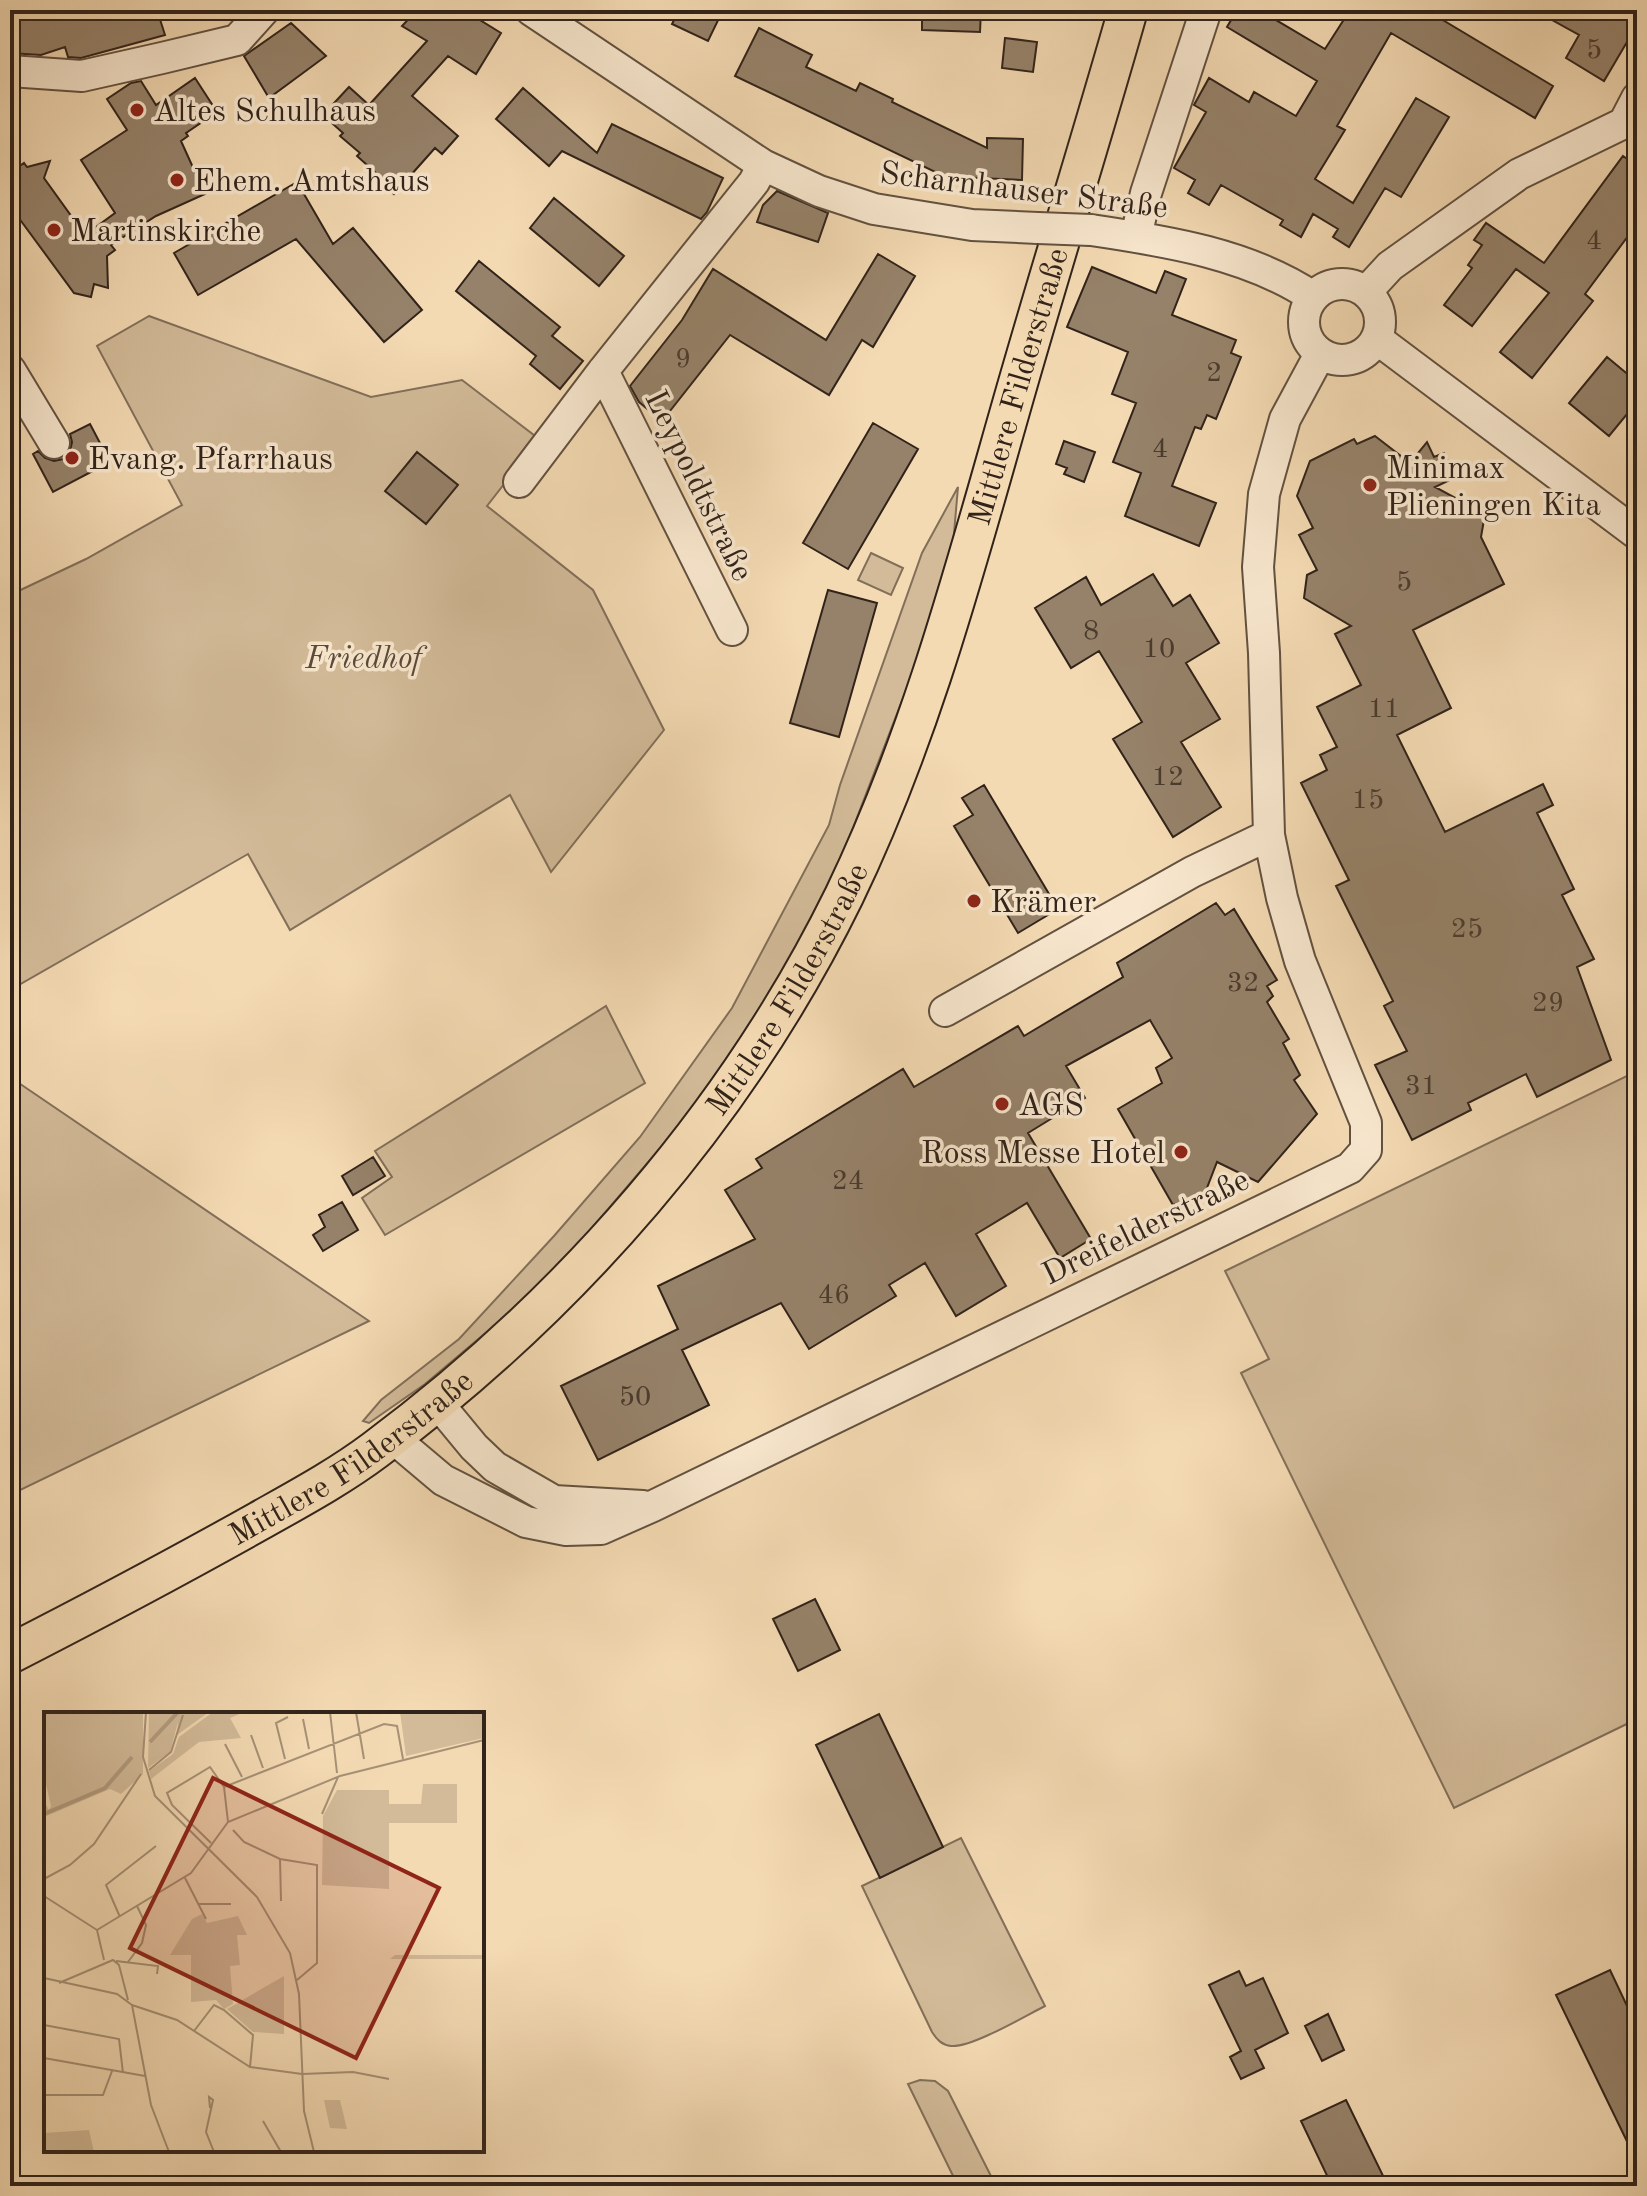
<svg xmlns="http://www.w3.org/2000/svg" width="1647" height="2196" font-family="'Old Standard TT',serif">
<rect width="100%" height="100%" fill="#f4dab3"/>
<filter id="stains"><feTurbulence type="fractalNoise" baseFrequency=".0025" numOctaves="4"/><feColorMatrix values="0 0 0 0 .2 0 0 0 0 .09 0 0 0 0 .02 0 0 0 .5 -.17"/></filter>
<radialGradient id="worn" r=".72"><stop offset=".6" stop-color="#630" stop-opacity="0"/><stop offset="1" stop-color="#630" stop-opacity=".3"/></radialGradient>
<!-- green -->
<path fill="#d3bb99" stroke="#826f5a" stroke-width="2" d="M149 316 371 397 462 380 539 439 487 506 593 590 664 730 551 872 510 795 290 930 248 854 10 990V595L86 559 182 505 97 346Z
M958 487 953 545 925 641 831 885 727 1070 562 1263 520 1304 425 1384 369 1423 363 1421 381 1400 459 1339 554 1236 640 1137 732 1008 829 825 840 785 922 553Z
M871 553 903 568 891 595 858 580Z
M606 1006 645 1083 385 1235 362 1198 392 1177 375 1151Z
M1637 1071V1719L1454 1808 1241 1373 1269 1359 1225 1271Z
M10 1077 369 1321 10 1495Z
M961 1838 1045 2006C1025 2016 971 2048 951 2046 942 2045 937 2040 932 2032L862 1886Z
M920 2080 935 2081 948 2091 996 2186H958L908 2084Z"/>
<!-- building -->
<path fill="#96826a" stroke="#31231a" stroke-width="2" d="M10 10H157L165 35 81 58 68 57 65 47 41 55 10 53Z
M417 10H451L467 19 470 14 501 33 476 74 448 56 412 96 458 136 442 154 435 148 394 194 374 177 377 174 357 156 360 153 340 136 343 133 323 115 349 87 369 105 427 41 402 26Z
M679 10H723L708 41 672 24Z
M922 10H981L980 32 922 30Z
M1237 10H1259L1325 49 1350 10H1426L1553 86 1535 118 1391 33 1337 126 1345 130 1315 179 1353 203 1416 98 1449 117 1401 197 1385 188 1349 247 1333 237 1338 229 1313 214 1301 237 1280 225 1283 220 1221 185 1209 205 1188 193 1195 180 1174 168 1206 112 1194 105 1209 78 1249 102 1254 92 1296 116 1317 81 1227 27Z
M1534 10H1637V25L1604 81 1566 58 1579 35Z
M291 23 326 56 269 98 244 56Z
M759 28 812 55 806 67 856 91 860 83 893 99 892 102 987 148V138L1023 139 1022 180 958 177 956 182 735 76Z
M1005 38 1037 42 1033 72 1002 68Z
M195 78 217 112 186 133 188 136 181 141 205 194 156 216 111 245 115 250 107 256 108 288 94 284 91 297 74 293 10 206V173L24 163 27 167 50 161 44 178 85 235 115 213 81 160 127 130 107 99 131 83 141 81 156 105Z
M523 88 597 153 612 124 723 178 707 212 701 219 562 151 549 166 496 119Z
M1623 156 1637 166V224L1585 294 1593 301 1532 378 1500 352 1549 293 1516 269 1472 326 1444 305 1472 268 1468 265 1482 245 1474 240 1486 223 1544 263Z
M297 182 333 244 353 228 422 310 384 342 296 239 198 295 174 253Z
M777 191 828 213 818 242 757 222 763 205Z
M554 198 624 256 599 286 530 228Z
M878 254 915 276 873 347 862 340 829 395 730 335 662 421 639 402 630 386 682 320 713 269 826 340Z
M479 261 560 327 552 336 583 361 560 389 530 364 536 356 456 291Z
M1092 267 1156 293 1165 271 1186 279 1172 315 1236 340 1231 353 1241 357 1216 419 1207 415 1201 429 1195 427 1172 486 1216 503 1199 546 1125 516 1141 473 1113 462 1136 403 1112 394 1128 352 1067 327Z
M1607 357 1637 382V402L1609 436 1569 403Z
M873 423 918 449 848 569 803 543Z
M90 424 110 462 53 492 33 454 38 451 45 458 54 461 63 459 70 451 72 442 70 434Z
M1375 436 1410 463 1427 442 1434 457 1444 453 1456 477 1435 487 1485 514 1481 537 1504 584 1413 630 1451 708 1397 735 1445 832 1543 784 1553 805 1537 813 1574 889 1562 895 1594 959 1577 967 1611 1060 1537 1097 1526 1074 1468 1103 1471 1110 1412 1140 1375 1065 1407 1051 1384 1006 1393 1001 1336 886 1349 880 1301 783 1327 770 1320 755 1337 747 1317 707 1361 685 1335 634 1351 626 1304 598 1307 575 1317 570 1299 535 1313 528 1297 496 1310 461 1354 439 1357 444Z
M1064 441 1095 452 1084 482 1064 474 1067 468 1056 464Z
M417 452 458 485 426 524 385 491Z
M1153 574 1173 606 1190 595 1219 643 1186 663 1220 719 1181 742 1221 807 1173 837 1113 739 1142 722 1099 651 1071 668 1035 608 1086 577 1101 605Z
M828 590 877 603 839 737 790 723Z
M984 785 1058 909 1018 933 954 826 973 815 962 798Z
M1216 903 1225 915 1234 909 1277 980 1267 986 1273 996 1267 1002 1289 1039 1283 1043 1300 1075 1294 1080 1317 1114 1258 1182 1217 1162 1205 1193 1173 1205 1118 1109 1162 1083 1156 1068 1172 1058 1150 1020 1066 1066 1085 1098 1028 1133 1091 1239 1060 1258 1027 1203 976 1234 1006 1286 956 1316 925 1263 889 1285 896 1296 809 1349 781 1303 682 1350 709 1405 598 1460 561 1386 678 1329 658 1286 755 1239 725 1190 762 1168 756 1159 903 1069 914 1087 1018 1026 1024 1036 1123 977 1117 963Z
M373 1157 385 1176 353 1195 342 1176Z
M342 1202 358 1230 323 1251 313 1235 325 1227 319 1215Z
M815 1599 840 1650 798 1671 773 1619Z
M879 1714 943 1847 880 1878 816 1745Z
M1610 1970 1637 2027V2162L1556 1995Z
M1239 1971 1246 1986 1263 1978 1288 2033 1255 2050 1264 2068 1241 2079 1230 2057 1241 2051 1209 1985Z
M1328 2014 1344 2050 1322 2061 1305 2026Z
M1346 2100 1388 2186H1332L1301 2121Z"/>
<g fill="none" stroke-linecap="round" stroke-linejoin="round">
<!-- minor casing -->
<g stroke="#625140" stroke-width="34">
<path id="minor" d="M531 10 763 165 819 191 874 209 972 225 1038 228
M10 71 82 76 162 58 237 40 264 10
M1091 230C1166 241 1249 254 1313 297
M1136 237 1146 193 1206 10
M1304 322a38 38 0 1 1 76 0a38 38 0 1 1-76 0Z
M1366 292 1390 266 1519 174 1624 123 1637 98
M1377 339 1637 534
M10 370 54 443
M603 371 732 630
M519 482 603 371 754 182 763 165
M945 1011 1192 872 1269 835
M436 1401 474 1447 495 1467 554 1501 643 1506
M392 1437 443 1480 526 1522 566 1530 601 1529 653 1506 1350 1168 1366 1150V1123L1300 961 1282 898 1269 835 1264 653 1258 567 1264 494 1285 419 1320 354"/>
</g>
<!-- major casing -->
<g stroke="#31231a" stroke-width="42">
<g id="major">
<path id="s1" d="M10 1654C94 1611 177 1567 259 1521 298 1499 339 1477 375 1450 570 1305 737 1114 844 896 919 741 963 576 1010 411 1048 277 1090 144 1128 10"/>
</g>
</g>
<!-- minor -->
<use href="#minor" stroke="#f8e7ce" stroke-width="30"/>
<!-- major -->
<use href="#major" stroke="#f4dab3" stroke-width="38"/>
<!-- minor-bridge casing -->
<g stroke="#625140" stroke-width="34" stroke-linecap="butt">
<path id="minor-bridge" d="M1038 228 1091 230"/>
</g>
<!-- minor-bridge -->
<use href="#minor-bridge" stroke="#f8e7ce" stroke-width="30"/>
</g>
<!-- markers -->
<g fill="#8f2418" stroke="#f8e7ce" stroke-width="3">
<circle cx="137" cy="110" r="8"/>
<circle cx="177" cy="180" r="8"/>
<circle cx="54" cy="230" r="8"/>
<circle cx="72" cy="458" r="8"/>
<circle cx="1370" cy="485" r="8"/>
<circle cx="974" cy="901" r="8"/>
<circle cx="1002" cy="1104" r="8"/>
<circle cx="1181" cy="1152" r="8"/>
</g>
<g text-anchor="middle" stroke-width="7" stroke-linejoin="round" paint-order="stroke">
<!-- number labels -->
<g font-size="28" fill="#4a3b2e">
<text x="1594" y="58">5</text>
<text x="1594" y="249">4</text>
<text x="683" y="367">9</text>
<text x="1214" y="381">2</text>
<text x="1160" y="457">4</text>
<text x="1404" y="590">5</text>
<text x="1091" y="639">8</text>
<text x="1159" y="657">10</text>
<text x="1384" y="717">11</text>
<text x="1168" y="785">12</text>
<text x="1368" y="808">15</text>
<text x="1467" y="937">25</text>
<text x="1243" y="991">32</text>
<text x="1548" y="1011">29</text>
<text x="1421" y="1094">31</text>
<text x="848" y="1189">24</text>
<text x="834" y="1303">46</text>
<text x="635" y="1405">50</text>
</g>
<!-- poi labels -->
<g font-size="32" fill="#31231a" stroke="#f8e7ce" text-anchor="start">
<text x="153" y="121">Altes Schulhaus</text>
<text x="193" y="191">Ehem. Amtshaus</text>
<text x="70" y="241">Martinskirche</text>
<text x="88" y="469">Evang. Pfarrhaus</text>
<text x="1386" y="478">Minimax<tspan x="1386" dy="37">Plieningen Kita</tspan></text>
<text x="990" y="912">Krämer</text>
<text x="1018" y="1115">AGS</text>
<text x="1165" y="1163" text-anchor="end">Ross Messe Hotel</text>
</g>
<!-- street labels -->
<g font-size="32" fill="#31231a" stroke="#f8e7ce">
<text transform="translate(1024 189) rotate(7)" y="11">Scharnhauser Straße</text>
<text dy="11" stroke="none"><textPath href="#s1" startOffset="1690">Mittlere Filderstraße</textPath></text>
<text transform="translate(700 485) rotate(64)" y="11">Leypoldtstraße</text>
<text dy="11" stroke="none"><textPath href="#s1" startOffset="1042">Mittlere Filderstraße</textPath></text>
<text transform="translate(1145 1226) rotate(-26)" y="11">Dreifelderstraße</text>
<text dy="11" stroke="none"><textPath href="#s1" startOffset="394">Mittlere Filderstraße</textPath></text>
</g>
<!-- park labels -->
<g font-size="32" font-style="italic" fill="#5a493a" stroke="#f8e7ce">
<text x="364" y="668">Friedhof</text>
</g>
</g>
<!-- overview -->
<g transform="translate(44 1712)">
<rect width="440" height="440" fill="#f4dab3"/>
<path d="M0 0H99V62L77 82 66 77 0 105V89L5 98 7 94 1 68ZM105 0H165L133 23 134 10 126 40 104 56ZM169 0H200L186 6 197 26 155 30 107 67 105 59 129 42 135 25ZM356 0H440V26L362 44ZM379 72H413V111H345V177L278 173 279 104 293 78H345V92H377ZM158 202 163 211 194 204 203 223H193L196 253 186 254 189 292 180 297 172 288 147 290V243H126L148 207ZM351 243H440V247H346ZM240 264V322L209 320 183 297ZM280 388H296L303 417 286 416ZM45 418 50 440H0V421Z" fill="#d3bb99"/>
<path fill="none" stroke="#b29c7f" stroke-width="4" d="M106 30 134 0M0 102 61 76 88 45"/>
<path fill="none" stroke="#a69176" stroke-width="2" d="M102 0 99 45 111 84 213 185 246 241 255 282 260 399 270 440M286 0 293 61M312 0 320 47M259 7 265 37M207 23 219 56M181 32 198 65M241 47 232 11 244 5M105 58 127 40 139 3M180 75 340 12 353 14 359 47M278 102 294 65M189 118 200 130 236 147 273 153V251L253 268M167 131 128 93 123 81 166 55 180 75 184 110M236 147 237 189M141 166 162 207M0 167 26 153 50 132 97 62M0 184 53 218 60 248M154 192H187M76 205 62 173 112 134M53 218 147 161 184 110 296 64 440 28M72 249 114 254 113 262M84 250 98 231 102 213 93 194M0 266 73 282 88 293 107 393 125 440M15 271 69 248 75 253 84 288M88 293 133 308 206 355 258 362M0 313 75 327 79 361M150 319 170 293 180 298 209 323 206 355M0 346 101 364M258 362 309 360 345 367M0 383H59L68 359M166 396 165 385 169 388 162 420 170 440M219 409 237 440"/>
<path fill="#8f2418" fill-opacity="0.15" stroke="#8f2418" stroke-width="4" d="M169 66 395 176 312 346 86 236Z"/>
<rect width="440" height="440" fill="none" stroke="#31231a" stroke-width="4"/>
</g>
<!-- margin -->
<rect width="1647" height="2196" fill="none" stroke="#f4dab3" stroke-width="40"/>
<rect x="12" y="12" width="1623" height="2172" fill="none" stroke="#31231a" stroke-width="4"/>
<rect x="20" y="20" width="1607" height="2156" fill="none" stroke="#31231a" stroke-width="2"/>
<rect width="100%" height="100%" filter="url(#stains)"/>
<rect width="100%" height="100%" fill="url(#worn)"/>
</svg>
